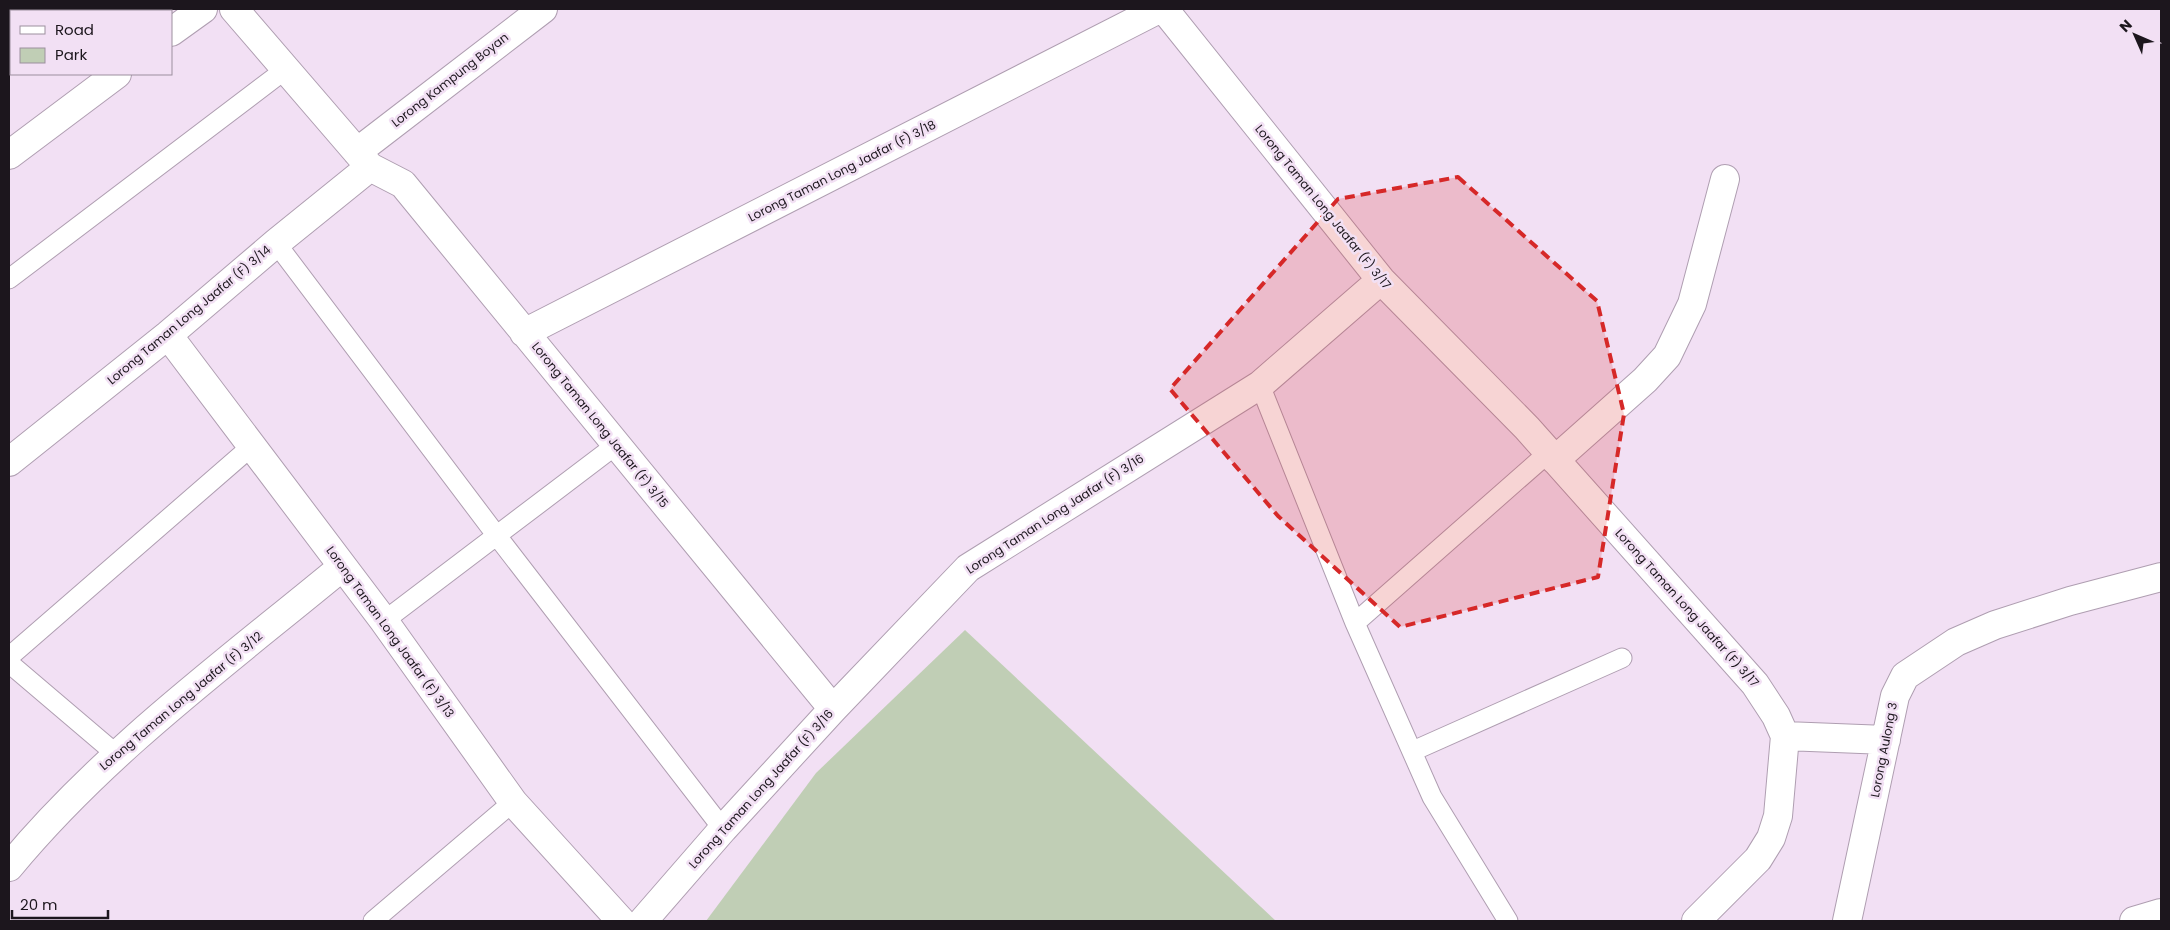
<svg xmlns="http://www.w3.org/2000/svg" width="2170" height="930" font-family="Poppins,sans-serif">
<rect width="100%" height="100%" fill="#f2e0f4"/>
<!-- green -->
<path fill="#c0ceb5" d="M965 630 1276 921H706L816 773Z"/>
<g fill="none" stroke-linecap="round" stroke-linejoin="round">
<!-- service casing -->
<g stroke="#af9eb1" stroke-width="21">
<path id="service" d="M12 11 15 9
M276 243 497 536 723 829
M9 279 286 69
M1260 385 1355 623 1432 797 1508 921
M384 621 616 445
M1355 623 1548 453
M9 657 252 446
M9 663 116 754
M1413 751 1622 658
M373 921 513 802"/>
</g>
<!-- minor casing -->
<g stroke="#af9eb1" stroke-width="30">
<path id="minor" d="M234 9 370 167 403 184 833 709
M1164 9 1381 280 1527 428 1755 684 1776 716 1785 736 1778 816 1771 838 1758 859 1696 921
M171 32 203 9
M357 152 543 9
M9 155 117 74
M524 333 1159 9
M168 335 384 621 513 802 621 921
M1555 460 1645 380 1667 356 1692 304 1725 179
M9 462 168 335 276 243 370 167
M1785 736 1886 740
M9 867C104 752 227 662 342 567
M643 921 723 829 833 709 968 568 1260 385 1381 280
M1847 921 1895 696 1905 676 1956 642 1995 625 2070 601 2161 577
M2134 921 2161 913"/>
</g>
<!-- service -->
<use href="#service" stroke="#fff" stroke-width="19"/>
<!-- minor -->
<use href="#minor" stroke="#fff" stroke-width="28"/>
</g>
<!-- marked area -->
<path fill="#d62828" fill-opacity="0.2" stroke="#d62828" stroke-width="4" stroke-dasharray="10 6" stroke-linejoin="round" d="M1458 177 1597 301 1624 414 1598 577 1400 627 1278 516 1170 389 1338 199Z"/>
<g text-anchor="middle" stroke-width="5" stroke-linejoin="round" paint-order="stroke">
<!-- street labels -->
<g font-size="12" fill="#1c161d" stroke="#f2e0f4">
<text transform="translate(450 80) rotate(-38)" y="4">Lorong Kampung Boyan</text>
<text transform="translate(842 171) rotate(-27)" y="4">Lorong Taman Long Jaafar (F) 3/18</text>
<text transform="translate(1323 207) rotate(51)" y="4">Lorong Taman Long Jaafar (F) 3/17</text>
<text transform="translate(189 315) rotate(-40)" y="4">Lorong Taman Long Jaafar (F) 3/14</text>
<text transform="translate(600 425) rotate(51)" y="4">Lorong Taman Long Jaafar (F) 3/15</text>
<text transform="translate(1055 514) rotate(-33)" y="4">Lorong Taman Long Jaafar (F) 3/16</text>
<text transform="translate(1687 608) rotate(48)" y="4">Lorong Taman Long Jaafar (F) 3/17</text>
<text transform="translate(390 632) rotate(54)" y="4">Lorong Taman Long Jaafar (F) 3/13</text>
<text transform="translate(181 701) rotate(-40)" y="4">Lorong Taman Long Jaafar (F) 3/12</text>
<text transform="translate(1884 750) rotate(-79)" y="4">Lorong Aulong 3</text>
<text transform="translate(761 789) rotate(-48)" y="4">Lorong Taman Long Jaafar (F) 3/16</text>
</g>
</g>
<!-- border -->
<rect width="2170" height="930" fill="none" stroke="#1c161d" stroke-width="20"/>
<!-- legend -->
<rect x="10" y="10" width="162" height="65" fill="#f2e0f4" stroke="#9c8f9e"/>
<rect x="20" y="26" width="25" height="8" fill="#ffffff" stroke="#9c8f9e"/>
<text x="55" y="35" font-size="15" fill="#1c161d">Road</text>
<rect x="20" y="48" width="25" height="15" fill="#c0ceb5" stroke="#9c8f9e"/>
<text x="55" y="60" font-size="15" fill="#1c161d">Park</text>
<!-- north arrow -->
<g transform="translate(2135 35) rotate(315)" stroke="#f2e0f4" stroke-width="4" paint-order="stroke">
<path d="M0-4L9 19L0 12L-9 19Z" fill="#1c161d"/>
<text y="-8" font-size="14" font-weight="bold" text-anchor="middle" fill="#1c161d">N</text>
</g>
<!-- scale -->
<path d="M12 910v8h96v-8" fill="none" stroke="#1c161d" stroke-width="2.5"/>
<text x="20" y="910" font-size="15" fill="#1c161d" stroke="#f2e0f4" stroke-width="4" paint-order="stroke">20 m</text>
</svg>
